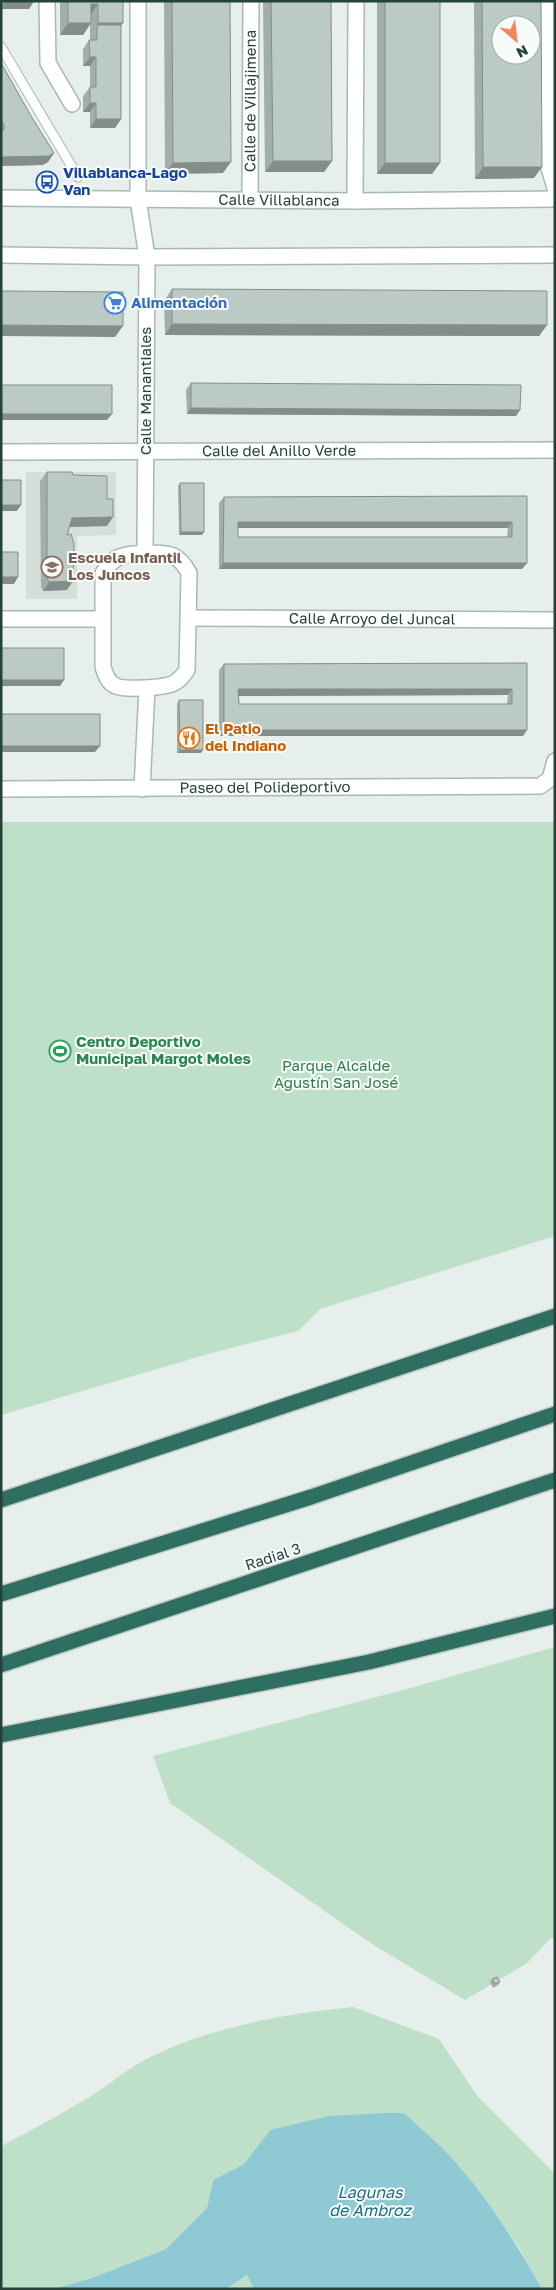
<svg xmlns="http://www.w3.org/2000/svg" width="556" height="2290" font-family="'Golos Text',sans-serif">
<rect width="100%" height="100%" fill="#e6efeb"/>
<!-- built -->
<path fill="#d4dfda" d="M26 472H116V535L77 536V599H26Z"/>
<!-- green -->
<path fill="#bfe0c8" d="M1 822H555V1236L320 1309 298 1331 208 1354 1 1415Z
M555 1647V1937L549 1940 527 1963 465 2000 372 1944 170 1803 153 1756 403 1690Z
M353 2007 439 2039 478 2097 555 2174V2289H542L518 2246 485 2199 270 2130 244 2164 213 2180 207 2208 166 2249 92 2278 53 2289H1V2146C30 2131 60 2115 88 2098 106 2087 122 2073 141 2062 204 2028 282 2014 353 2007Z
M248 2275 254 2289H226Z"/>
<!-- water -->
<path fill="#8ec9d4" d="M386 2113H404C417 2125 431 2137 444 2150 483 2191 515 2240 542 2289H254L247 2275 226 2289H53L92 2278 166 2249 207 2208 213 2180 244 2164 270 2130 329 2116Z"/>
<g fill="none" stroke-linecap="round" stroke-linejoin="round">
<!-- lane casing -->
<g stroke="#a8b8b2" stroke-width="11">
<path id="lane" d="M1 47 78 177"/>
</g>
<!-- street casing -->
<g stroke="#a8b8b2" stroke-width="18">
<g id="street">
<path d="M47 1 48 63 72 104"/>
<path d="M138 1V199L147 257 145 553"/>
<path d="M547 1 549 168 555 188"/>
<path id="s1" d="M250 200 251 1"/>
<path d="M355 201 356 1"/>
<path id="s2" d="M1 452 555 450"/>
<path d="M145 553C168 554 177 551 189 573L187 670C183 676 180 680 174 683 165 688 124 690 116 686 108 683 105 674 103 667V573C115 554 124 555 145 553Z"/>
<path id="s3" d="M190 618 555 620"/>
<path d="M1 619H102"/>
<path id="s4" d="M1 789 540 786 550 779 555 761"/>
<path d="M142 789 147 688"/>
</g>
</g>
<!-- secondary casing -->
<g stroke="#a4bbb3" stroke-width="18">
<g id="secondary">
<path id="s5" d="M1 198 355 201 555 199"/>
<path d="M1 255 147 257 555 255"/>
</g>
</g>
<!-- highway casing -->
<g stroke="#c2cac8" stroke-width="18">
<path id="highway" d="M1 1500 555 1316
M1 1594 311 1497 555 1414
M1 1665 555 1480
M1 1735 369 1662 555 1616"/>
</g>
<!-- lane -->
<use href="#lane" stroke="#fff" stroke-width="9"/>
<!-- street -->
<use href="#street" stroke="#fff" stroke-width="15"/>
<!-- secondary -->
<use href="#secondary" stroke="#fff" stroke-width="15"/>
<!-- highway -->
<use href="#highway" stroke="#2f6f62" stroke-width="15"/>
</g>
<!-- wall -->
<path fill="#a1aea9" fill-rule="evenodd" d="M1 1H34L29 9H1Z
M60 1H123L121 25V119L115 128H90V112H83V96L90 87V66H83V49L89 40H90V24L83 35H60Z
M164 1H230L223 173 165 174Z
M263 1H331L332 161 324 172H265Z
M377 1H440L432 174H377Z
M474 1H541L534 178 475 179Z
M1 63 31 116 54 153 48 162 43 165 1 166Z
M172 289 547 325 539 336 165 335 164 301Z
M191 383 516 416 187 414 186 390Z
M47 472 107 526 69 527 67 535V590L43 591 41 587 40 481Z
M180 483 202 535H179L178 486Z
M527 496V563L522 569H219V503L224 497ZM238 528H508L507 537H238Z
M527 663 523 736H219V670L224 664ZM508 695 507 704H239L238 696Z
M179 700 201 753H177V704Z
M492 1979 500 1982 498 1985 493 1988 490 1982Z"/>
<!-- shaded-wall -->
<path fill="#838d89" d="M6 1H34L29 9H1Z
M91 4H98L90 16Z
M68 23H91L83 35H60Z
M98 23H123L115 34 97 25Z
M90 57H96L90 66H83Z
M90 103H96L90 112H83Z
M96 119H121L115 128H90Z
M54 153 48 162 43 165 1 166V157Z
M273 161H332L324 172H265Z
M231 162 223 173 165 174 173 163Z
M385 163H440L432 174H377Z
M483 167H542L534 178 475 179Z
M172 324 547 325 539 336 165 335Z
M1 325 123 326 115 337 1 336Z
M191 408 520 410 516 416 187 414Z
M1 414H112L107 420H1Z
M1 505H21L17 511H1Z
M113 517 107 526 65 527 72 518Z
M238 522H512L508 528H234Z
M181 532H204L202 535H179Z
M223 563H527L522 569H219Z
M1 577H18L14 584H1Z
M73 581 67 590 43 591 49 582Z
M1 680H64L60 686H1Z
M238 689H512L508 695 234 696Z
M224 730H527L523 736H219Z
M1 746H100L95 752H1Z
M180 750H203L201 753H177Z"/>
<!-- building -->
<path fill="#bbcac4" stroke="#838d89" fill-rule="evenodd" d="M68 1H123V23H98V4H91V23H68Z
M172 1H230L231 162 173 163Z
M271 1H331L332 161H273Z
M385 1H440V163H385Z
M482 1H541L542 167H483ZM501 25H531V55H501Z
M97 25H121V119H96V103H90V87H96V57H90L89 40H97Z
M1 63 31 116 54 153 49 156 1 157V130H4V125L1 120Z
M172 289 547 291V325L172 324Z
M1 291 123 292V326L1 325Z
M191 383 521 385 520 410 191 408Z
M1 385H112V414H1Z
M47 472H72L73 475 107 476V499H113V517L72 518 67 535 71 534 74 544 73 581 49 582 47 578Z
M1 480H21V505H1Z
M180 483H204V532H181Z
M527 496V563H223L224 497ZM238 522H512V537H238Z
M1 552H18V577H1Z
M1 648H64V680H1Z
M527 663V730H224V664ZM238 689H512V704H239Z
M179 700H203V750H180Z
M1 714H100V746H1Z
M497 1977 500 1982 495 1984 492 1979Z"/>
<!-- icons -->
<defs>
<g id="bus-ring" transform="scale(1.125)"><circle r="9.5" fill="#f7fbf9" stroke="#1a4fb4" stroke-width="1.5"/><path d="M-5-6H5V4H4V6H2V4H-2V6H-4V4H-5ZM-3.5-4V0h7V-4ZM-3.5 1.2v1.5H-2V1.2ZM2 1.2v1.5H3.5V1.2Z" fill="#1a4fb4"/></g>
<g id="supermarket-ring" transform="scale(1.125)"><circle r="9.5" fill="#f7fbf9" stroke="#3f7fe0" stroke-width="1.5"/><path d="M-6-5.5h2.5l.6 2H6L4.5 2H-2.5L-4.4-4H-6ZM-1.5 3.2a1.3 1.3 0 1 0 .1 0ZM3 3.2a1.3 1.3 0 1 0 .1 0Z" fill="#3f7fe0"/></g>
<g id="school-ring" transform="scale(1.125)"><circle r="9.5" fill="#f7fbf9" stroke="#8d6e63" stroke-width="1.5"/><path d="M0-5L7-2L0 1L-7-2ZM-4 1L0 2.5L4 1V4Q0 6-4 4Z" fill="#8d6e63"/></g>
<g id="restaurant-ring" transform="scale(1.125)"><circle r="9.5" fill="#f7fbf9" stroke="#e8710a" stroke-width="1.5"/><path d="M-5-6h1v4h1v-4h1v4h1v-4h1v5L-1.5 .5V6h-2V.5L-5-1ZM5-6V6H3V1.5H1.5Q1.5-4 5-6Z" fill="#e8710a"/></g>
<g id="stadium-ring" transform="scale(1.125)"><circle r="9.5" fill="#f7fbf9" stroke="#2e9e5b" stroke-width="1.5"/><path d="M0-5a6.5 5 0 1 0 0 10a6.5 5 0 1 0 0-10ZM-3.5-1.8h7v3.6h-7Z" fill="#2e9e5b"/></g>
</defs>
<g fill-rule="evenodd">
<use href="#bus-ring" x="47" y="182"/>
<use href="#supermarket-ring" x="115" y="303"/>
<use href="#school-ring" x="52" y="567"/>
<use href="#restaurant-ring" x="189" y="738"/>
<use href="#stadium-ring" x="60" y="1051"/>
</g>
<g text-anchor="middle" stroke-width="4" stroke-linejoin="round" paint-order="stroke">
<!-- street labels -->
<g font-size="15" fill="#24423a" stroke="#f7fbf9">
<text dy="5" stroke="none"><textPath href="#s1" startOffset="99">Calle de Villajimena</textPath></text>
<text dy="5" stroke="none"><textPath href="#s5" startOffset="278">Calle Villablanca</textPath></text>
<text transform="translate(146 391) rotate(-90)" y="5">Calle Manantiales</text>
<text dy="5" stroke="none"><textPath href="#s2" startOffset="278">Calle del Anillo Verde</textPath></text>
<text dy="5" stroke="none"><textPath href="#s3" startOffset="182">Calle Arroyo del Juncal</textPath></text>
<text dy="5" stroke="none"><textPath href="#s4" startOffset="264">Paseo del Polideportivo</textPath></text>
<text transform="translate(273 1557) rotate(-18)" y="5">Radial 3</text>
</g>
<!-- transit labels -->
<g font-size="15" font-weight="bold" fill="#164399" stroke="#f7fbf9" text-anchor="start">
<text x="63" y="178">Villablanca-Lago<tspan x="63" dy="17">Van</tspan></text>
</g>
<!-- shop labels -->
<g font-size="15" font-weight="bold" fill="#366cbe" stroke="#f7fbf9" text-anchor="start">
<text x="131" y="308">Alimentación</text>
</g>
<!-- education labels -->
<g font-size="15" font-weight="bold" fill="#785e54" stroke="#f7fbf9" text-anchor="start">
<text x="68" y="563">Escuela Infantil<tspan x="68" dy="17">Los Juncos</tspan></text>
</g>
<!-- food labels -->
<g font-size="15" font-weight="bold" fill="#c56008" stroke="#f7fbf9" text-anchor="start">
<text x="205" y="734">El Patio<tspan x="205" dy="17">del Indiano</tspan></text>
</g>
<!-- leisure labels -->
<g font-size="15" font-weight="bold" fill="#27864d" stroke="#f7fbf9" text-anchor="start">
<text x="76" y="1047">Centro Deportivo<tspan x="76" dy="17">Municipal Margot Moles</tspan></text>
</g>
<!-- park labels -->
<g font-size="15" fill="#2d7a4b" stroke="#f7fbf9">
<text x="336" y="1071">Parque Alcalde<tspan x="336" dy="17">Agustín San José</tspan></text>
</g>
<!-- water labels -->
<g font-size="16" font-style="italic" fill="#1c6f80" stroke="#f7fbf9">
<text x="370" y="2198">Lagunas<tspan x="370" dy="18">de Ambroz</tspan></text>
</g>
</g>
<!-- border -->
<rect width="556" height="2290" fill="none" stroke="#24423a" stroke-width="5"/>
<!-- north arrow -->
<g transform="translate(516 40) rotate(152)"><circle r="24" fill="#f7fbf9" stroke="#a3b1ad"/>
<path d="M0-4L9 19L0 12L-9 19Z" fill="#f4845f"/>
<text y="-8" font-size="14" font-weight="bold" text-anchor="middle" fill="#24423a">N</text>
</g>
</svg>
